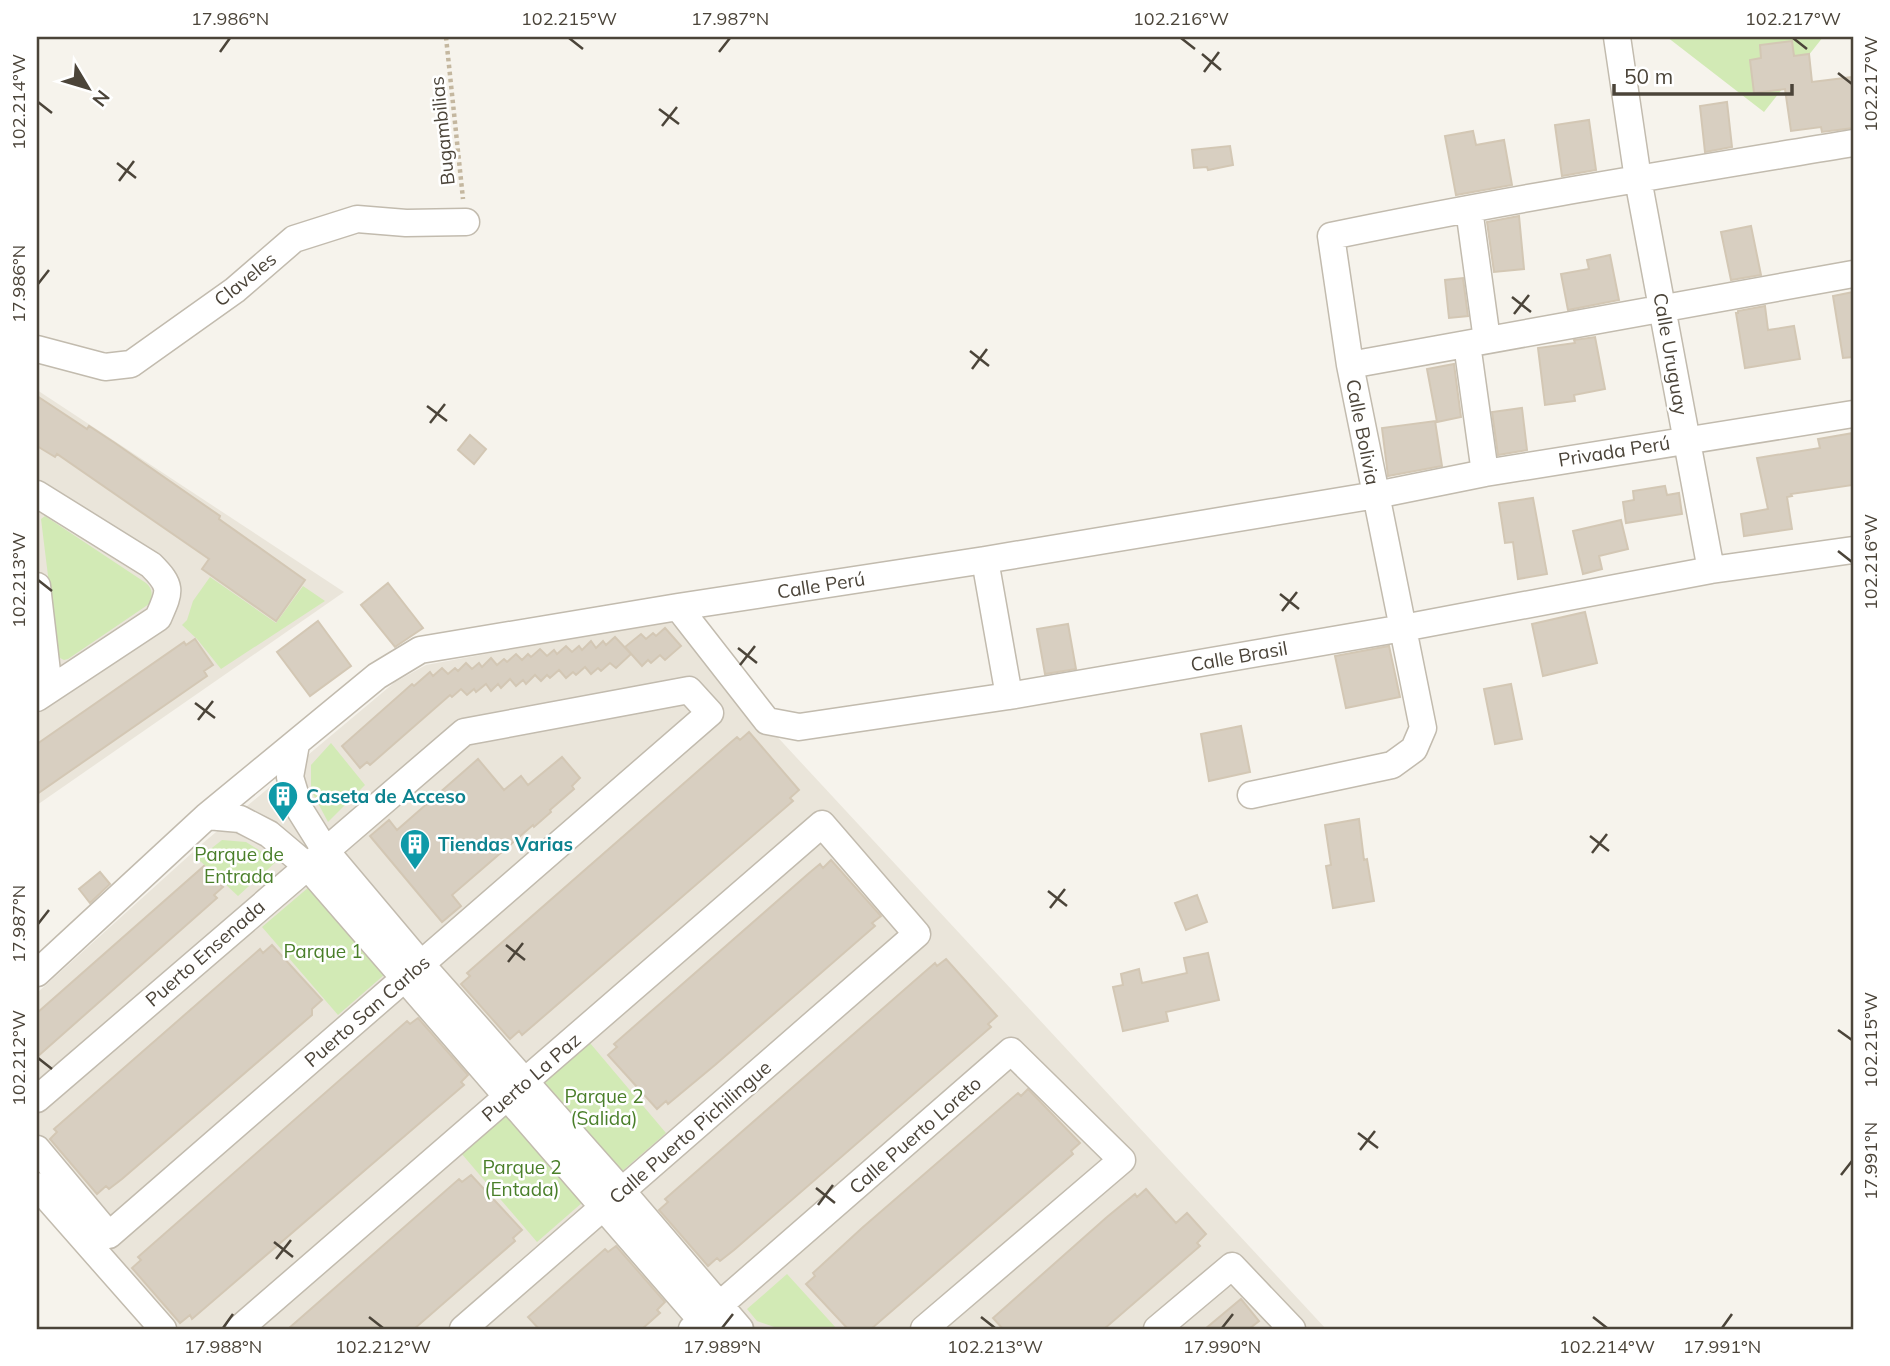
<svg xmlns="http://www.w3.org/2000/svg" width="1890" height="1366" font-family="Mulish,sans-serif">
<rect width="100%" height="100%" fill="#f6f3ec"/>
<!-- residential -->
<path fill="#eae5da" d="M37 390 344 592 37 805Z
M669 620 1326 1329H179L37 1163V993L203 843 395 682 426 665Z"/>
<!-- green -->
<path fill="#d2eab5" d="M1667 37H1823L1764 112Z
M45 516 146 583C153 589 153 596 149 604L68 659 64 660 58 657 41 519Z
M210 577 276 623 303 586 325 601 221 669 197 639 182 625 187 620 193 601Z
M331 743 365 785 328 822 311 790V765Z
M222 840 246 842 277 861 238 896 198 859Z
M309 887 384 975 338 1015 262 927Z
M590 1043 666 1133 620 1173 543 1084Z
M507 1113 583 1202 537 1242 461 1153Z
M787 1274 837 1329H780L757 1321 747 1309Z"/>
<!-- building -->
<path fill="#d8cfc1" stroke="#d3c7b4" stroke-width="2" d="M1792 41 1794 56 1809 54 1812 82 1853 77V128L1822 132 1821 127 1791 131 1785 89 1754 93 1750 60 1761 58 1760 45Z
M1727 102 1732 147 1705 152 1700 106Z
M1589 120 1596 170 1562 176 1555 125Z
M1473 131 1476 145 1504 140 1512 185 1456 195 1445 136Z
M1230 146 1233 165 1208 170 1207 167 1194 168 1192 150Z
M1519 216 1524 269 1494 272 1487 222Z
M1751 226 1761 275 1731 280 1721 232Z
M1610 255 1619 300 1568 310 1561 274 1589 269 1587 260Z
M1463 278 1468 316 1449 318 1445 280Z
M1853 292V357L1843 358 1833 296Z
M1765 306 1768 330 1794 326 1800 359 1745 368 1736 313H1738V311Z
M1595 337 1605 389 1574 395 1575 401 1545 405 1538 348 1575 343 1574 340Z
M1454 364 1461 417 1437 422 1427 369Z
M37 396 87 429 89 426 115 443 220 516 219 519 305 580 276 621 202 569 209 559 57 454 55 457 37 446Z
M1522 408 1527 450 1498 455 1492 412Z
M1435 421 1442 466 1388 476 1382 428Z
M1853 433V485L1791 494 1792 496 1787 497 1792 529 1744 536 1741 514 1768 509 1757 458 1820 448 1818 439Z
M470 435 486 449 474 464 458 450Z
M1665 486 1667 495 1679 493 1682 514 1626 523 1623 502 1634 500 1633 491Z
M1533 498 1547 574 1518 579 1513 542 1505 543 1499 503Z
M1621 520 1628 549 1599 556 1602 569 1583 574 1573 531Z
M388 583 423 628 395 647 361 605Z
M1585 612 1597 663 1543 676 1532 624Z
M318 621 351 666 310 696 277 652Z
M1068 624 1076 669 1045 674 1037 629Z
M665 628 681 646 665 660 660 655 651 663 648 660 642 666 625 647 641 634 646 639 653 633 656 636Z
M615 637 631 654 616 668 610 663 601 671 598 668 591 674 585 667 576 675 573 672 566 678 559 670 550 678 547 675 541 681 535 675 526 684 523 680 516 686 510 679 501 688 498 684 491 691 486 684 476 692 474 689 467 695 461 689 452 697 450 695 370 765 367 762 360 768 342 746 412 684 414 686 430 672 433 676 442 668 448 674 455 668 458 671 466 663 472 669 479 663 482 667 491 658 497 665 504 659 507 662 516 654 522 660 528 654 531 657 540 649 547 656 554 650 557 654 566 646 572 652 579 646 582 650 591 641 596 648 603 641 606 645Z
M195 639 213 665 204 671 207 676 37 794V744L184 642 186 645Z
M1389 646 1400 697 1346 708 1335 656Z
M1511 684 1522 739 1495 744 1484 689Z
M1241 726 1250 772 1209 781 1201 734Z
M749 732 799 790 790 798 793 801 536 1023 522 1035 519 1031 510 1039 461 984 470 976 467 973 730 743 737 737 740 740Z
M562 757 580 778 572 786 574 789 550 810 551 812 534 827 533 825 452 895 461 906 442 922 370 836 389 820 397 830 478 759 504 790 521 776 528 785Z
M1359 819 1364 860 1367 859 1374 901 1333 908 1326 866 1331 865 1325 825Z
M831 860 881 916 872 923 875 926 715 1065 668 1104 666 1101 657 1109 608 1055 617 1047 614 1044 808 874 820 864 823 868Z
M204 866 223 887 214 895 217 898 37 1057V1013Z
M100 872 110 884 90 903 79 889Z
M1197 895 1207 922 1186 930 1175 903Z
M272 945 322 1000 312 1009V1015L122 1179 109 1189 106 1186 97 1194 50 1139 57 1132 54 1129 260 949 263 953Z
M1208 953 1219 1000 1166 1012 1168 1021 1123 1031 1113 987 1123 985 1121 974 1139 969 1142 983 1187 973 1184 958Z
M946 959 997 1016 988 1024 991 1027 734 1250 720 1261 717 1258 708 1266 659 1210 668 1202 665 1199 920 976 935 963 937 966Z
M418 1018 468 1075 461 1082 464 1085 192 1319 190 1315 180 1323 132 1268 141 1260 138 1257 407 1021 410 1024Z
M1028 1089 1080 1143 1071 1151 1073 1154 871 1329H848L806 1284 815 1276 813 1273 862 1228 1018 1093 1021 1096Z
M471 1175 522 1230 513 1238 515 1241 414 1329H288L459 1179 462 1182Z
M1146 1189 1176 1223 1187 1213 1206 1234 1197 1243 1200 1246 1104 1329H1003L993 1318 1107 1217 1135 1194 1137 1197Z
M616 1246 665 1302 657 1310 660 1313 642 1329H539L528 1317 605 1249 608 1252Z
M1241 1299 1259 1321 1249 1329H1205Z"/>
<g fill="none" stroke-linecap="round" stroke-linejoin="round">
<!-- street casing -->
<g stroke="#c2bbae" stroke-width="29">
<path id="street" d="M1617 37 1638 179 1711 570
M1469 209 1487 340
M1467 344 1485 473
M37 349 105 367 131 364 235 290 294 239 357 219 406 223 466 222
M1350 365 1853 274
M37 494 151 565C173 587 170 591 158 618L37 698
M985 560 1009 696
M37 586 49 689
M678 607 767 721 799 727 1009 696 1403 628 1711 570 1853 550
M296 744 290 777 300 810 325 850 421 964 622 1191 740 1329
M1251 795 1392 765 1414 749 1423 728 1350 365 1331 236C1504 200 1679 172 1853 143
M207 816 240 819 269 834 307 866 709 1329
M37 973 207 816 377 676 420 650 678 607 985 560 1376 495 1485 473 1853 414
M37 1099 464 732 689 690 710 713 109 1235 37 1149
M37 1186 163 1329
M239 1329 822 824 917 934 463 1329
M692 1329 1011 1051 1122 1160 924 1329
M1157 1329 1232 1266 1292 1329"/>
</g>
<!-- path -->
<path stroke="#c4b79f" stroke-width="4.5" stroke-dasharray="3.5 3.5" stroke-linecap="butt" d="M446 37 463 199"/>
<!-- street -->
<use href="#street" stroke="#fff" stroke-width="26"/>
</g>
<!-- ticks -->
<path fill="none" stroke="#4b4439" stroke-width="2.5" d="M569 38 583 49M1181 38 1195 49M1793 38 1807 49M220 52 230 38M719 52 730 38M1202 54 1221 70M1204 72 1219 52M1838 73 1852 84M38 102 52 113M659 109 679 124M662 126 677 107M117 163 136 178M119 181 134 161M38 284 49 270M1512 297 1531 312M1514 314 1529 295M970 351 989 366M972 369 987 349M427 406 447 421M430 423 445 404M1838 551 1852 562M38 580 52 591M1280 594 1299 609M1282 611 1297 592M738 648 757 663M740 665 755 646M195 703 215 718M198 720 213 701M1590 836 1609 851M1592 853 1607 834M1048 891 1067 906M1050 908 1065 889M38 924 49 910M506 945 525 960M508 962 523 943M1838 1030 1852 1040M38 1058 52 1069M1358 1133 1378 1148M1360 1150 1375 1131M1841 1175 1852 1161M816 1188 835 1203M818 1205 833 1185M274 1242 293 1257M276 1259 291 1240M369 1317 383 1328M981 1317 995 1328M1593 1317 1607 1328M223 1328 233 1314M722 1328 733 1314M1222 1328 1233 1314M1722 1328 1732 1314"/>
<!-- icons -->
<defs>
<g id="building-pin" transform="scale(1.575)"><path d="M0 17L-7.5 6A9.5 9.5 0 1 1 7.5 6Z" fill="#0f9aa8" stroke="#fff"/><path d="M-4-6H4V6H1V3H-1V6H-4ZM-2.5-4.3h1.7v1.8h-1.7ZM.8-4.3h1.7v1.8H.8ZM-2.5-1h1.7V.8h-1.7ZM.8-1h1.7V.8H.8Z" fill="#fff"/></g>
</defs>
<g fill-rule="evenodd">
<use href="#building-pin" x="283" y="796"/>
<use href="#building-pin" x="415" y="844"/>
</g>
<g text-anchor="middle" stroke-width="5" stroke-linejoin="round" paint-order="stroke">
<!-- street labels -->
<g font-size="19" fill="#4b4439" stroke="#fff">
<text transform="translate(442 131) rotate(-96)" y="7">Bugambilias</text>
<text transform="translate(245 279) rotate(-39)" y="7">Claveles</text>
<text transform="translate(1671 354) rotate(80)" y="7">Calle Uruguay</text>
<text transform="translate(1363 432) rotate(79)" y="7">Calle Bolivia</text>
<text transform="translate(1614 451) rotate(-9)" y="7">Privada Perú</text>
<text transform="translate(821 585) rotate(-9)" y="7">Calle Perú</text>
<text transform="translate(1239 656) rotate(-10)" y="7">Calle Brasil</text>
<text transform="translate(205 953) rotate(-41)" y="7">Puerto Ensenada</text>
<text transform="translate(367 1011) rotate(-41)" y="7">Puerto San Carlos</text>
<text transform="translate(531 1077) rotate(-41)" y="7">Puerto La Paz</text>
<text transform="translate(690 1132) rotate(-41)" y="7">Calle Puerto Pichilingue</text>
<text transform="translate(915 1135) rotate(-41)" y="7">Calle Puerto Loreto</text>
</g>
<!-- culture labels -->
<g font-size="19" font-weight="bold" fill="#0d838f" stroke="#fff" text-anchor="start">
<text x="306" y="803">Caseta de Acceso</text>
<text x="438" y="851">Tiendas Varias</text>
</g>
<!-- park labels -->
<g font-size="19" fill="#4a7f2a" stroke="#fff">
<text x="239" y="861">Parque de<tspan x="239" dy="22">Entrada</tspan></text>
<text x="323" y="958">Parque 1</text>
<text x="604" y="1103">Parque 2<tspan x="604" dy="22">(Salida)</tspan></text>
<text x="522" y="1174">Parque 2<tspan x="522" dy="22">(Entada)</tspan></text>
</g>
</g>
<!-- border -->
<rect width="1890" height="1366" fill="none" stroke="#ffffff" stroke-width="77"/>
<!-- north arrow -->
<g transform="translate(88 88) rotate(128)" stroke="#ffffff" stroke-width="5" paint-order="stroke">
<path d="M0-5L12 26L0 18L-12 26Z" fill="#4b4439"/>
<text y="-10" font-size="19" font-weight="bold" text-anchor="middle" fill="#4b4439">N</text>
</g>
<!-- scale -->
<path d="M1614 84v10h178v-10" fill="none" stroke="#4b4439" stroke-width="3.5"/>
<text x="1624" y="84" font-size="21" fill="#4b4439" stroke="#ffffff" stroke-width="5" paint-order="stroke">50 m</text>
<rect x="38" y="38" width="1814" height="1290" fill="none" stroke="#4b4439" stroke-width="2.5"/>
<g font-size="18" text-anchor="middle" fill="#4b4439">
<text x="230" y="25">17.986°N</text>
<text x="569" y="25">102.215°W</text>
<text x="730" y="25">17.987°N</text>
<text x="1181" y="25">102.216°W</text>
<text x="1793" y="25">102.217°W</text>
<text transform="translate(1871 84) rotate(-90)" y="6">102.217°W</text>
<text transform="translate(19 102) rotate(-90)" y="6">102.214°W</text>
<text transform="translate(19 284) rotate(-90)" y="6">17.986°N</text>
<text transform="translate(1871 562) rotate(-90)" y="6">102.216°W</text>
<text transform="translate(19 580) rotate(-90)" y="6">102.213°W</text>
<text transform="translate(19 924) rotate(-90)" y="6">17.987°N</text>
<text transform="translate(1871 1040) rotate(-90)" y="6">102.215°W</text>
<text transform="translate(19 1058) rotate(-90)" y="6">102.212°W</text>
<text transform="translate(1871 1161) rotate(-90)" y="6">17.991°N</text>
<text x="223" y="1353">17.988°N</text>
<text x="383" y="1353">102.212°W</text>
<text x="722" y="1353">17.989°N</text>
<text x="995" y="1353">102.213°W</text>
<text x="1222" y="1353">17.990°N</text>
<text x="1607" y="1353">102.214°W</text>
<text x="1722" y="1353">17.991°N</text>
</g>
</svg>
